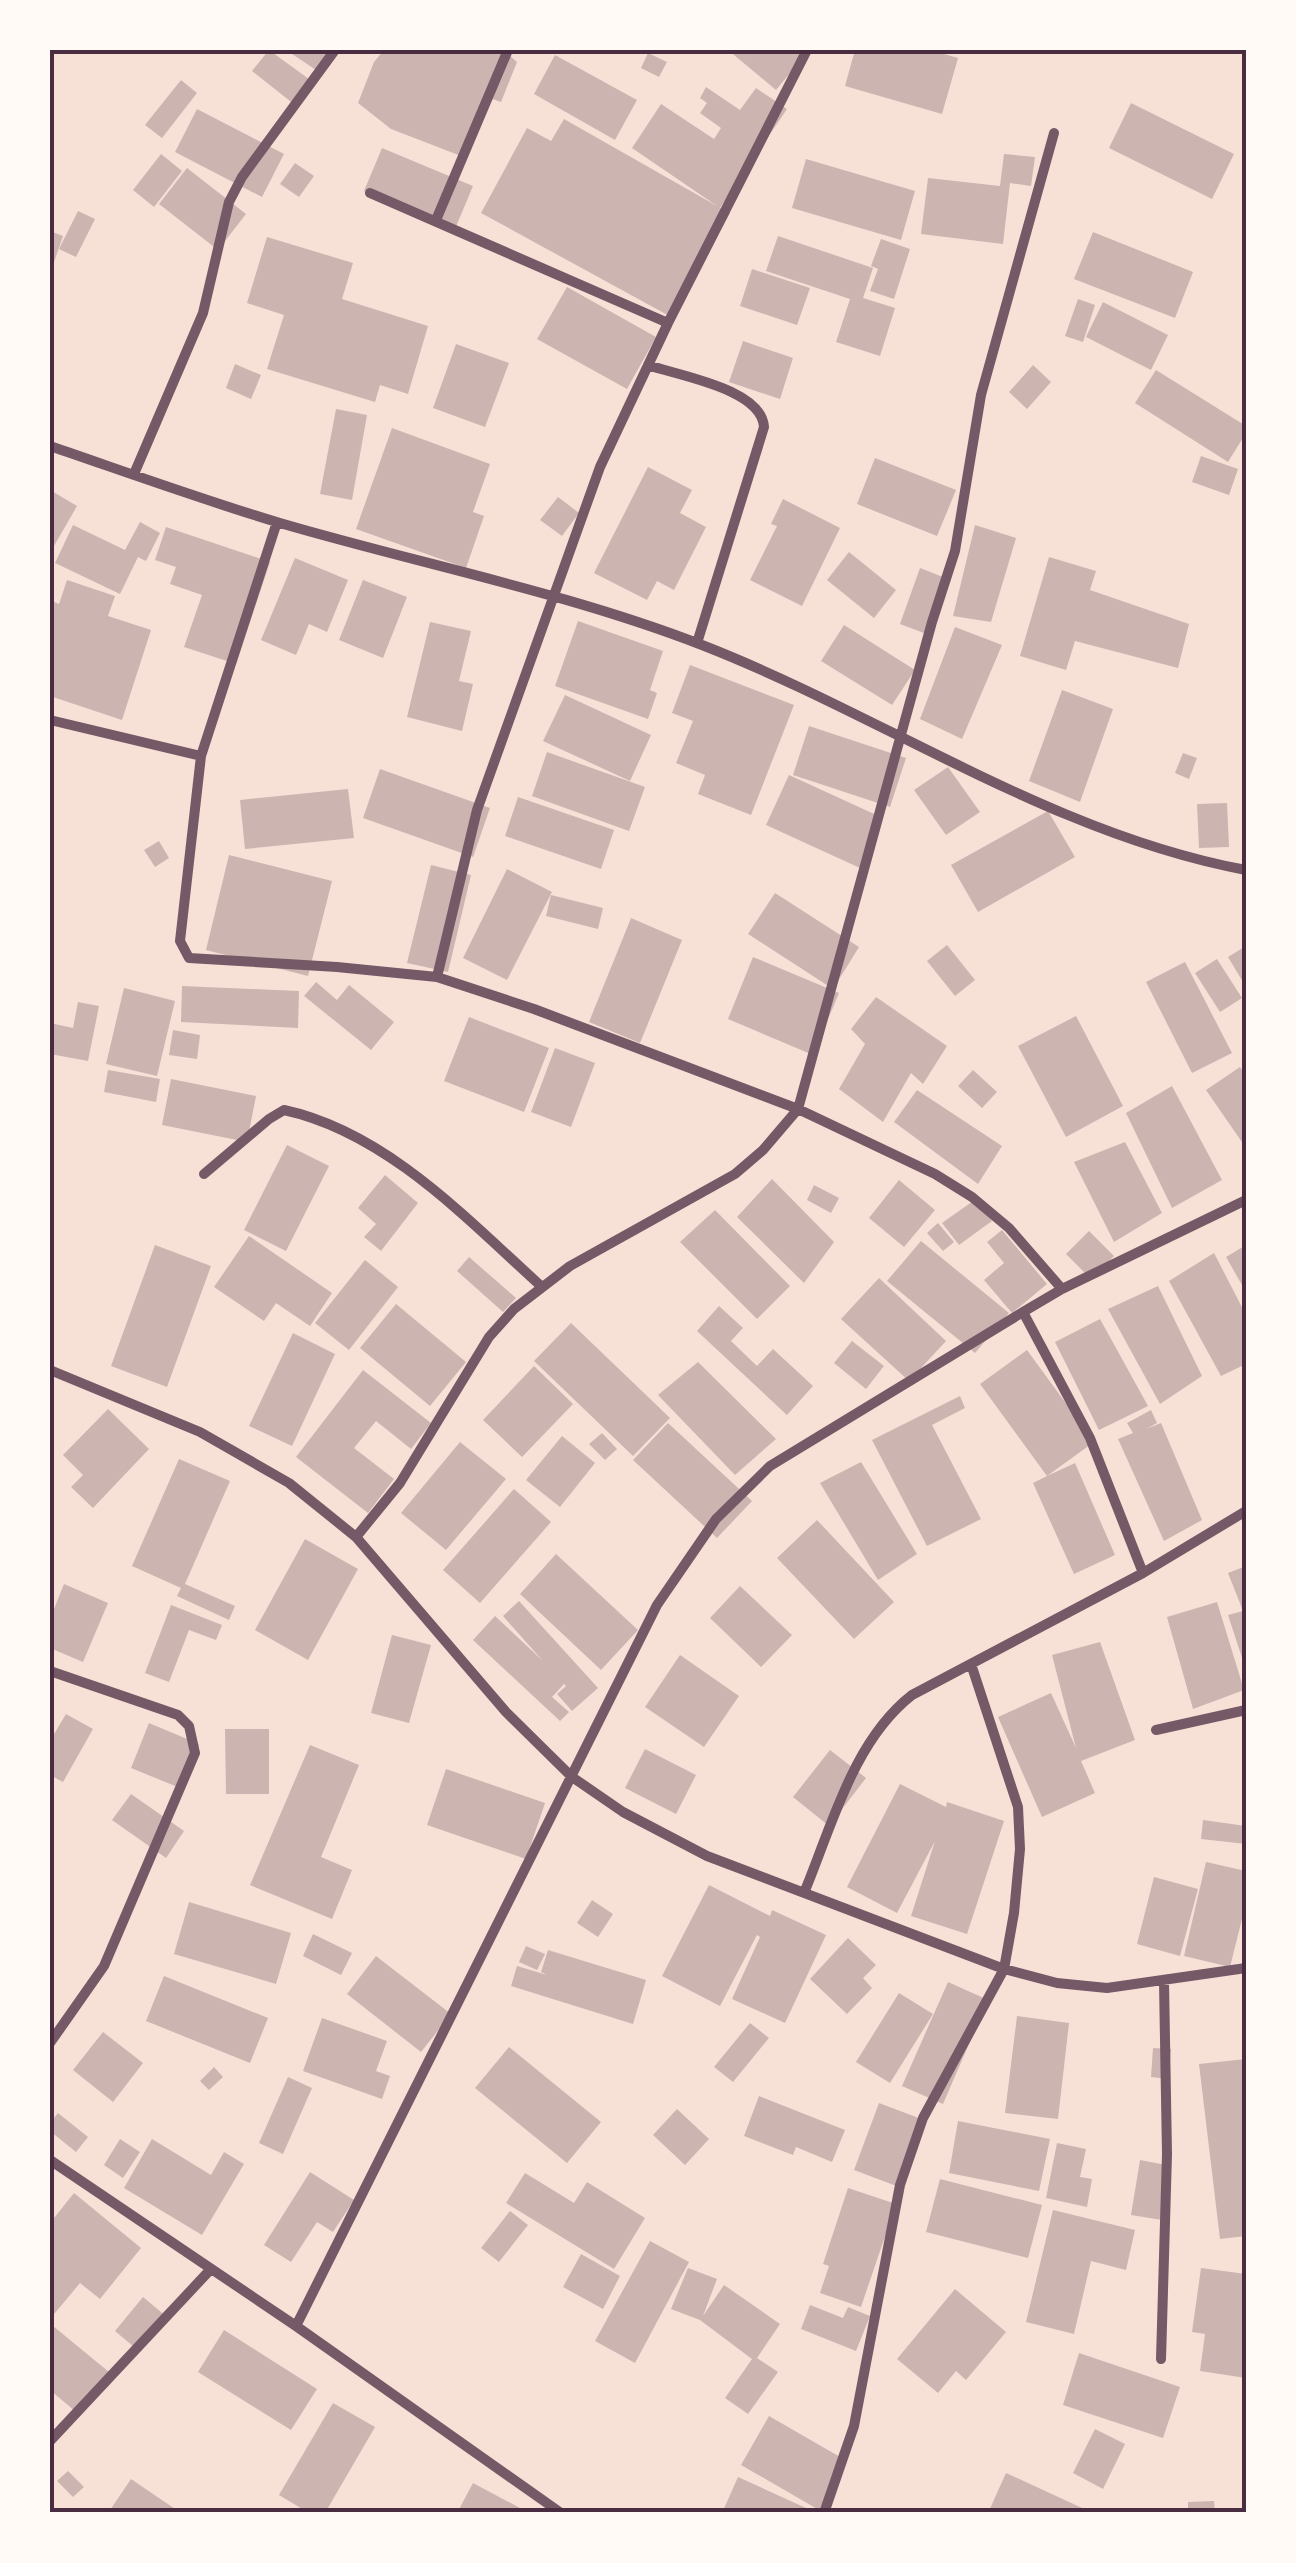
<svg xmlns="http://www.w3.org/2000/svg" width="1296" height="2563" font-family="'Varela Round',sans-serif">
<rect width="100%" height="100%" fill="#f7e1d7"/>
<!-- building -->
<path fill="#ccb4b1" d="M269 50 313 82 295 105 252 71Z
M286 50H333L319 72Z
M384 50H503L517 62 501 102 487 97 461 156 391 129 358 103 374 62Z
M728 50H809L776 90Z
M855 50H930L958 58 942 114 845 86Z
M648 53 667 62 659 77 641 68Z
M555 55 637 100 615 140 534 94Z
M181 80 197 93 162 138 145 125Z
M706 87 740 110 756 88 787 109 720 208 730 213 673 318 481 213 527 128 551 141 564 119 717 206 632 148 661 104 714 139 721 128 700 113 707 103 700 98Z
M1131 103 1234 154 1212 199 1109 148Z
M197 109 284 154 262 197 175 152Z
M382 148 473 186 455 229 364 191Z
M161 154 182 171 154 207 133 190Z
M1004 154 1035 157 1031 186 1010 183 1003 244 921 234 928 178 1000 186Z
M806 159 915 191 901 240 792 208Z
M295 163 314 176 299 197 280 184Z
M187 168 246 214 218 250 159 204Z
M78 211 95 219 76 257 59 249Z
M50 231 63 236 51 271 50 270Z
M1093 232 1193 272 1175 318 1074 279Z
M778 236 873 268 863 298 895 308 880 356 836 342 850 299 766 271Z
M267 237 353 263 342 299 428 326 408 394 380 385 375 402 267 369 284 315 247 303Z
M881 239 910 249 894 299 870 291 878 269 871 266Z
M752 269 810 288 797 325 740 306Z
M567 287 656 337 627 389 537 339Z
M1078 299 1095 305 1083 342 1065 336Z
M1103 302 1168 335 1151 370 1086 337Z
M743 341 793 358 780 399 729 382Z
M456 344 509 363 485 427 433 408Z
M235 364 261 375 251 399 226 388Z
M1033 365 1051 382 1027 409 1009 392Z
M1156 370 1246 426V433L1228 462 1135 403Z
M336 409 367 415 352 500 320 494Z
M392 428 490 464 473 512 484 516 466 568 356 529Z
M1201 456 1238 469 1229 495 1192 482Z
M875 458 956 490 937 536 857 504Z
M648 467 692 490 680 513 706 527 674 590 657 581 647 600 594 573Z
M50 490 77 506 50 553Z
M558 497 579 513 562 536 540 520Z
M783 499 840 528 802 606 750 580 777 526 771 524Z
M140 522 160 533 146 561 138 557 120 594 55 563 73 525 125 550Z
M975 525 1016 538 991 622 953 616Z
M166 527 270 562 236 664 184 647 202 595 170 584 176 567 155 560Z
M849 552 896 590 874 618 827 580Z
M1049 557 1096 571 1090 590 1189 624 1178 668 1075 641 1066 670 1020 656Z
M295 558 348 580 327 632 309 624 296 655 261 640Z
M920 568 948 579 929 635 900 624Z
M67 580 115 596 108 616 151 630 122 720 50 696V606L52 601 59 604Z
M363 580 407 597 383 658 339 640Z
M578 621 663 651 650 690 657 693 648 719 555 686Z
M430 622 471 631 459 681 473 684 462 731 407 717Z
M844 625 915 670 892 705 821 661Z
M955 627 1002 645 962 739 920 719Z
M690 665 794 705 751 815 698 794 705 775 676 763 693 721 672 713Z
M1062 690 1113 709 1080 802 1029 781Z
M565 695 651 735 630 781 543 741Z
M809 726 906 758 890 807 793 775Z
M547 752 645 787 629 831 532 796Z
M1183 753 1197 758 1189 779 1175 773Z
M948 767 980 812 946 835 914 790Z
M380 769 490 808 473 857 363 818Z
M789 775 883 818 860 868 766 825Z
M348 789 354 838 245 849 240 800Z
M518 797 614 830 601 869 505 836Z
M1227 803 1229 847 1199 848 1197 804Z
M1048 811 1075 857 978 912 951 865Z
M159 841 169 858 155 867 144 850Z
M229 855 332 881 308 976 206 950Z
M431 865 471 875 448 972 407 963Z
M507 869 552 892 507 980 463 958Z
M775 893 859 947 833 989 748 934Z
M551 895 603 908 598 929 546 916Z
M631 918 682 940 640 1043 589 1022Z
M947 945 975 980 955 996 927 961Z
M1246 946V987L1228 957Z
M753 957 839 993 813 1055 728 1019Z
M1217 959 1242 998 1220 1012 1195 973Z
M1185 962 1232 1053 1192 1073 1146 982Z
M316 982 337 1000 349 985 394 1022 371 1050 304 996Z
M182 986 299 991 298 1028 181 1022Z
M124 988 175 1001 157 1076 106 1064Z
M876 997 947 1046 923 1084 911 1073 883 1122 839 1089 865 1044 851 1029Z
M78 1002 99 1006 88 1061 50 1054V1023L73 1028Z
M1076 1016 1123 1106 1066 1137 1018 1046Z
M469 1017 549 1048 524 1112 444 1081Z
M173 1030 200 1035 197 1059 169 1055Z
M555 1048 595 1063 571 1127 531 1112Z
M1240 1067 1246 1076V1148L1206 1090Z
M108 1070 160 1079 156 1102 104 1092Z
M973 1070 997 1092 982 1108 958 1086Z
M171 1079 256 1096 247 1142 162 1125Z
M1172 1086 1222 1180 1172 1208 1126 1113Z
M917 1090 1002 1146 978 1184 894 1122Z
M1125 1142 1162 1213 1114 1242 1074 1162Z
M287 1145 329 1166 286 1251 244 1230Z
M385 1175 418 1203 381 1251 364 1237 376 1224 358 1208Z
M772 1179 834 1242 804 1283 737 1217Z
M899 1180 935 1210 904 1247 869 1218Z
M814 1185 839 1198 831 1213 807 1200Z
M976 1199 992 1221 959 1245 942 1223Z
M715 1210 790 1286 757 1319 680 1242Z
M938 1223 954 1242 943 1251 927 1233Z
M1002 1230 1047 1284 1012 1313 984 1280 1004 1263 987 1242Z
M1089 1231 1114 1256 1091 1279 1066 1254Z
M249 1236 332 1293 310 1326 276 1303 264 1321 214 1287Z
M921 1241 1009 1313 975 1353 887 1281Z
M155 1245 211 1266 167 1387 111 1366Z
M1246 1245V1292L1226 1257Z
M1214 1253 1246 1315V1364L1221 1376 1169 1281Z
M469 1257 516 1298 503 1312 457 1271Z
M365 1260 398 1287 349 1350 315 1323Z
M879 1278 946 1341 909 1381 841 1319Z
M1158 1286 1202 1376 1160 1404 1108 1309Z
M396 1304 466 1362 430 1406 360 1348Z
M719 1306 743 1328 731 1341 757 1366 773 1349 813 1386 787 1415 697 1331Z
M1100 1319 1148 1406 1099 1430 1055 1342Z
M571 1323 670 1418 633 1456 534 1361Z
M293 1333 335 1354 292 1446 249 1426Z
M852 1341 884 1366 866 1389 834 1363Z
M1027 1350 1094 1442 1047 1476 1075 1463 1115 1555 1074 1574 1033 1483 1047 1476 980 1384Z
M698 1362 776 1439 735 1475 658 1395Z
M534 1366 573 1404 522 1457 483 1420Z
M363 1370 431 1423 411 1449 376 1421 354 1448 394 1479 368 1513 296 1457Z
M960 1396 965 1408 932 1425 981 1519 927 1546 872 1440Z
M108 1409 149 1449 93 1508 71 1487 83 1475 63 1455Z
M1151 1410 1157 1423 1146 1429 1161 1423 1202 1520 1164 1541 1118 1439 1133 1433 1127 1423Z
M668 1423 752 1501 717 1538 633 1460Z
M602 1433 617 1449 605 1460 589 1444Z
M562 1436 595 1463 560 1507 526 1480Z
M460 1442 506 1479 446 1550 401 1513Z
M179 1459 230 1481 185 1584 235 1606 229 1620 177 1596 181 1588 132 1566Z
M861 1462 917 1554 878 1580 820 1483Z
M514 1489 551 1522 480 1603 443 1570Z
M817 1520 894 1602 854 1639 777 1558Z
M305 1539 358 1569 308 1660 255 1630Z
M556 1554 638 1630 601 1670 520 1594Z
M1246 1566V1667H1245L1228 1615 1243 1611 1228 1573Z
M64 1584 108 1603 83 1662 50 1648V1619Z
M740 1586 792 1635 761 1667 710 1618Z
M519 1601 598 1688 572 1711 557 1694 566 1686 564 1684 552 1697 569 1712 560 1721 473 1640 495 1616 543 1661 503 1616Z
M1217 1602 1244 1690 1193 1709 1167 1617Z
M171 1605 222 1625 216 1640 189 1630 169 1682 145 1673Z
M392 1635 431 1645 409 1723 371 1713Z
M1100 1642 1135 1740 1081 1761 1095 1793 1042 1817 998 1717 1051 1693 1076 1748 1052 1655Z
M680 1655 739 1696 704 1747 645 1707Z
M66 1714 93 1729 63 1782 50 1775V1741Z
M149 1723 199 1744 180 1788 131 1768Z
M225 1729H269V1794H226Z
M310 1745 359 1765 321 1857 352 1870 332 1919 250 1885Z
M645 1749 696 1775 676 1814 625 1788Z
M830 1750 866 1778 829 1826 793 1797Z
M446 1769 545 1803 526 1859 427 1825Z
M900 1784 946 1807 947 1802 1004 1821 967 1934 911 1916 935 1841 897 1913 847 1887Z
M131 1794 184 1831 166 1858 112 1820Z
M1203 1820 1246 1826V1844L1201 1839Z
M1206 1862 1246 1871V1903L1230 1967 1184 1956Z
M1154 1877 1198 1889 1180 1956 1137 1944Z
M709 1885 770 1916 772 1910 826 1935 785 2023 732 1999 760 1937 757 1935 720 2006 662 1976Z
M592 1900 613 1914 598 1937 577 1923Z
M189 1902 291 1933 276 1984 174 1954Z
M313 1934 352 1953 341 1975 303 1956Z
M848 1938 876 1965 863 1978 872 1988 847 2014 810 1979Z
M526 1946 545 1954 537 1970 519 1962Z
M548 1950 646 1980 633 2024 511 1986 517 1966 547 1975 541 1972Z
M376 1956 451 2014 421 2052 347 1994Z
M164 1976 268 2018 250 2063 146 2021Z
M948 1982 988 2000 943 2104 902 2086Z
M899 1993 933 2014 890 2083 856 2062Z
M1017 2016 1069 2023 1058 2119 1005 2113Z
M322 2018 387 2041 376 2071 390 2076 382 2099 303 2071Z
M750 2023 769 2038 733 2082 714 2067Z
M103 2032 143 2063 113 2102 73 2070Z
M509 2047 601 2122 567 2163 475 2088Z
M1153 2048 1171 2049 1168 2079 1151 2077Z
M1246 2059V2236L1220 2239 1199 2064Z
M214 2067 223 2077 209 2090 200 2081Z
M288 2077 312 2088 283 2154 259 2143Z
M759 2096 845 2130 832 2162 796 2147 793 2155 744 2136Z
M879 2103 924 2120 899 2187 854 2170Z
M677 2109 709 2139 685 2165 653 2135Z
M58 2113 88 2137 76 2152 50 2131V2123Z
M958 2121 1050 2139 1039 2191 949 2173Z
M120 2139 140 2152 123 2178 104 2165Z
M152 2139 211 2175 224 2152 244 2164 202 2235 124 2188Z
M1057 2143 1086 2149 1080 2177 1092 2179 1087 2207 1046 2198Z
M1140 2160 1171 2166 1162 2220 1131 2215Z
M310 2172 354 2200 333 2232 317 2222 291 2262 264 2245Z
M525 2173 574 2203 587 2182 645 2218 614 2269 506 2203Z
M940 2179 1042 2205 1028 2258 926 2232Z
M848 2188 896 2204 861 2307 820 2293 829 2266 823 2264Z
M74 2193 141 2248 100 2299 80 2283 50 2319V2223Z
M1053 2210 1135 2230 1126 2270 1091 2261 1074 2334 1026 2322Z
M510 2211 528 2225 499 2262 481 2248Z
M650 2241 689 2262 635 2363 595 2341Z
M581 2254 620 2276 603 2309 563 2287Z
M688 2268 717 2279 703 2316 724 2285 780 2324 757 2358 778 2372 748 2414 725 2398 752 2359 700 2320 671 2309Z
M1201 2268 1246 2274V2378L1200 2371 1205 2334 1192 2332Z
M955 2289 1006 2332 966 2380 956 2371 938 2393 897 2359Z
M143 2297 167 2317 140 2352 115 2331Z
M810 2305 843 2318 848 2307 870 2316 856 2351 801 2329Z
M53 2326 109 2372 76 2412 50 2390Z
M224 2330 317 2389 291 2430 198 2372Z
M1079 2353 1180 2387 1163 2438 1063 2405Z
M333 2403 375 2427 325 2513H309L279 2495Z
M769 2416 847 2461 819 2510 741 2465Z
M1095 2429 1125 2444 1103 2489 1073 2473Z
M68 2471 84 2487 73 2497 57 2481Z
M1006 2473 1093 2513H988Z
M738 2477 817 2513H722Z
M131 2479 181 2513H108Z
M473 2483 520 2508 518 2513H457Z
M1214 2501 1215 2513H1188V2502Z"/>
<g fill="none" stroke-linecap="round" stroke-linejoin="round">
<!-- minor -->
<path stroke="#755966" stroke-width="10" d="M370 193 668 323
M436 220 508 50
M648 365C680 376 762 389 764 427L697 643
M50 446C126 472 203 500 280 523 420 564 565 592 702 645 884 716 1052 834 1246 870
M134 474 203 313 229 202 242 177 335 50
M277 522 201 756 180 941 189 958 337 967 437 977 534 1009 798 1109 935 1174 972 1197 1009 1228 1062 1289
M50 720 201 756
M437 977 477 810 600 467 668 323 807 50
M204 1174 269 1119 284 1110C386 1132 467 1219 542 1287
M1023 1312 1090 1438 1143 1573
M50 1370 200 1432 289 1483 356 1537 506 1712 572 1777 623 1812 707 1856 1004 1969 1057 1983 1107 1988 1246 1968
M356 1537 400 1483 489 1337 514 1309 570 1266 735 1174 763 1150 798 1109 932 622 955 551 981 395 1054 133
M50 1671 178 1715 189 1726 195 1753 104 1966 50 2043
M1156 1730 1246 1710
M804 1893C832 1826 853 1741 912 1695L1143 1573 1246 1511
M50 2160 296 2326 561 2513
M296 2326 657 1605 716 1519 770 1466 1023 1312 1062 1289 1246 1200
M1161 2359 1167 2154 1164 1982
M50 2441 210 2270
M824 2513 854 2426 900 2185 923 2118 1004 1969 1014 1913 1020 1849 1018 1807 971 1664"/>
</g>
<!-- border -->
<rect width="1296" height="2563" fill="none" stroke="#fffaf5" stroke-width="105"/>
<rect x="52" y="52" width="1192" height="2458" fill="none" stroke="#4a2c40" stroke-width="4"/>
</svg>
